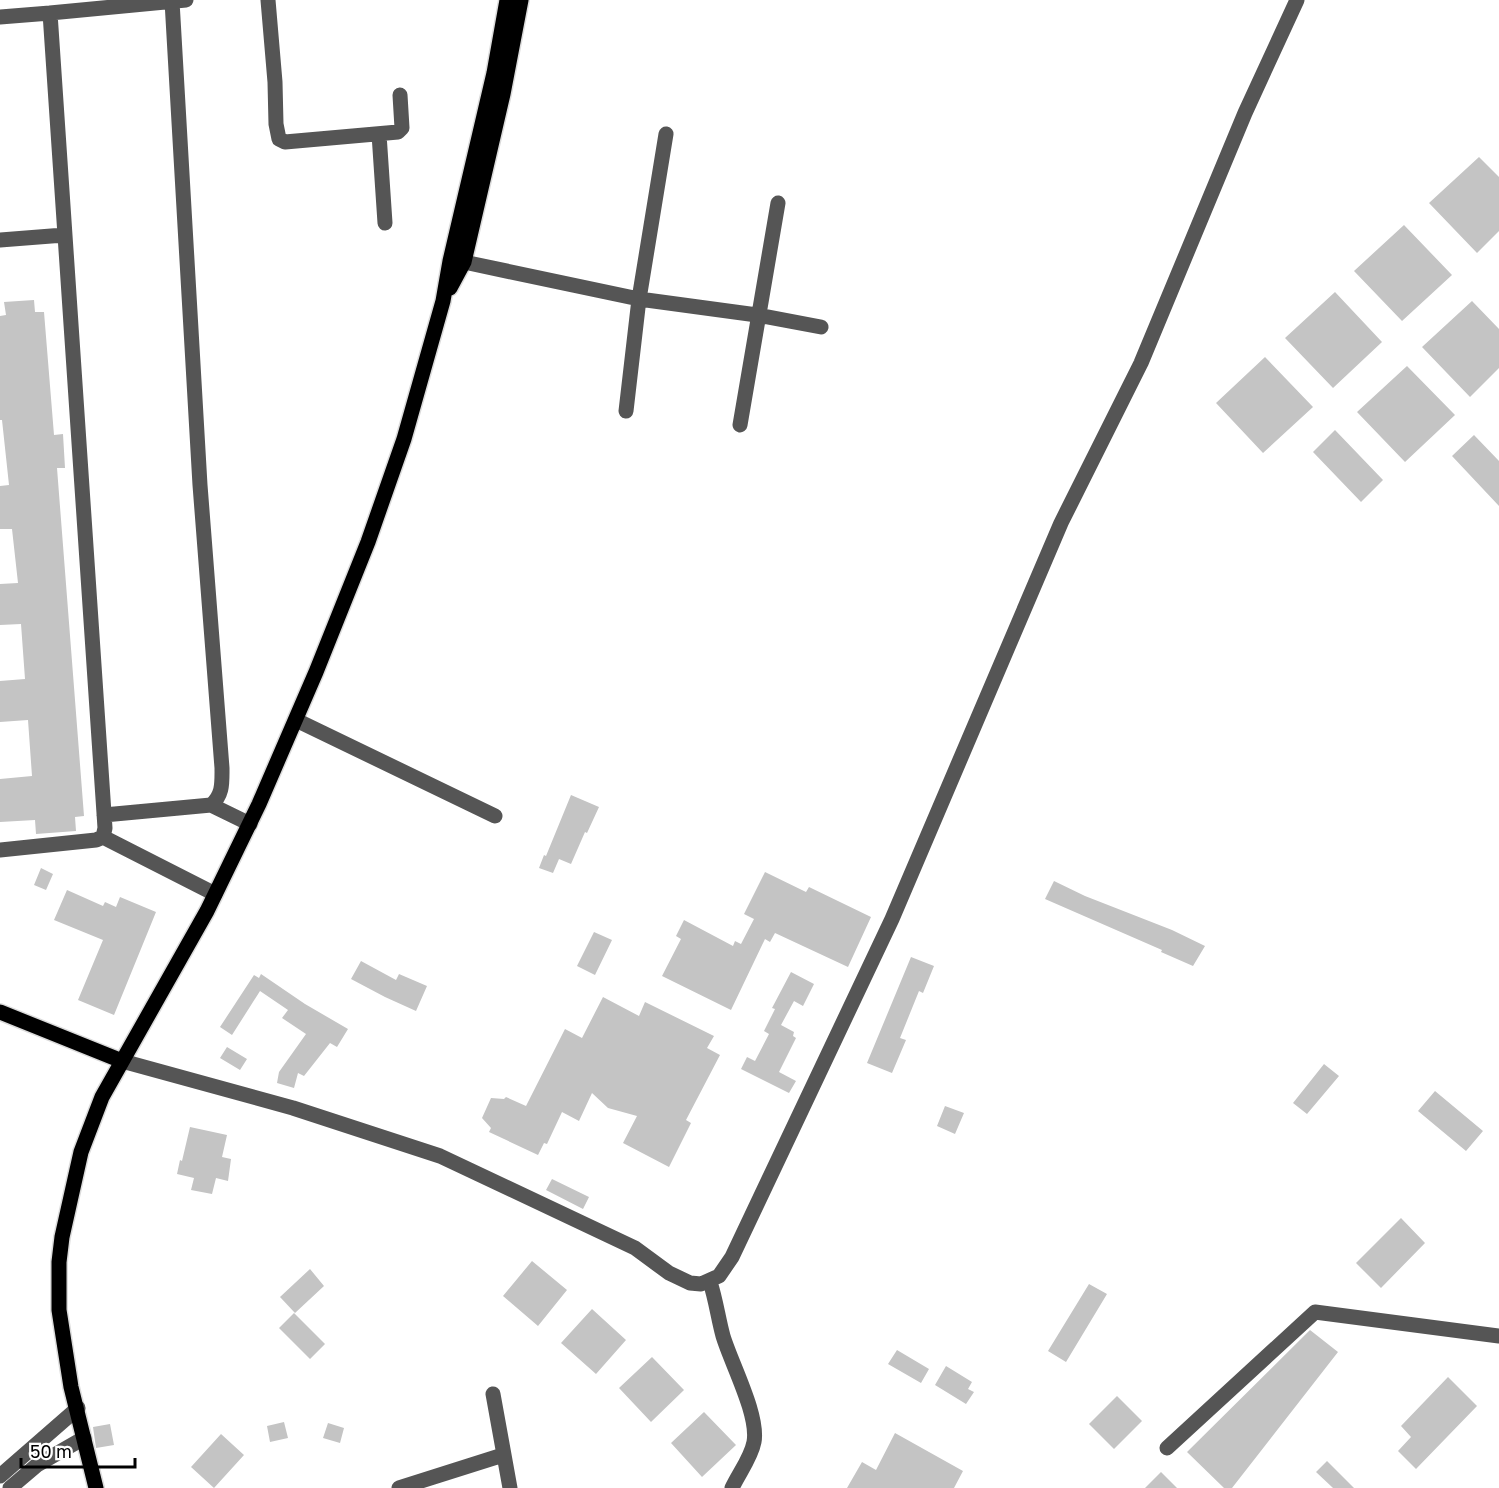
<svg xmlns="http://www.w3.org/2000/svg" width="1499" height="1488" font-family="'Golos Text',sans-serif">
<rect width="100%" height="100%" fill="#fff"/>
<!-- building -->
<path fill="#c4c4c4" d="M1479 157 1499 177V231L1477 253 1429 203Z
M1404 225 1452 275 1402 321 1354 271Z
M1335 292 1382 342 1333 388 1285 338Z
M34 300 35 312H44L54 435 63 434 65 468H57L84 816 75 817 76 831 36 834 35 820 0 822V779L32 776 28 720 0 722V681L25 679 21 624 0 625V584L18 583 12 529H0V486L9 485 2 420H0V316L6 315 4 302Z
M1472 301 1499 329V368L1470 397 1422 347Z
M1265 357 1313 407 1263 453 1216 403Z
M1407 366 1455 415 1405 462 1357 412Z
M1335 430 1383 480 1361 502 1313 452Z
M1474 435 1499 461V506L1452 456Z
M571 795 599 807 587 833 585 832 571 864 559 859 553 873 539 868 544 855 546 856Z
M41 868 53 874 46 890 34 885Z
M765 872 806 892 809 887 871 917 848 967 775 933 770 942 765 939 731 1010 662 976 681 939 676 936 684 920 733 946 735 941 741 944 754 919 744 914Z
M1054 881 1085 896 1172 930 1205 946 1193 966 1161 952 1162 950 1045 899Z
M67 890 103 906 105 902 116 907 120 897 156 912 114 1015 78 1000 103 940 54 920Z
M594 932 612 940 595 975 577 966Z
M911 957 934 966 923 993 919 991 900 1038 906 1040 892 1073 867 1063Z
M361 961 396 980 399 974 427 986 416 1011 385 997 351 979Z
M791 972 814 984 803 1006 794 1001 781 1025 794 1032 793 1036 796 1038 779 1072 796 1081 789 1093 741 1069 747 1057 755 1061 769 1034 764 1031 775 1009 772 1008Z
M261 974 305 1004 348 1029 337 1047 330 1043 304 1076 298 1073 294 1088 277 1083 279 1072 306 1034 282 1018 288 1010 260 991 232 1035 220 1027 254 975 259 978Z
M603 997 639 1016 645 1002 714 1036 707 1048 720 1055 686 1120 691 1123 669 1167 623 1143 637 1116 608 1108 592 1093 579 1121 562 1112 547 1144 544 1143 538 1155 489 1132 491 1128 482 1118 491 1098 504 1099 506 1097 526 1106 565 1029 582 1038Z
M227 1047 247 1059 240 1070 220 1058Z
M1324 1064 1339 1076 1307 1114 1293 1103Z
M1435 1091 1483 1131 1466 1151 1418 1111Z
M945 1106 964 1113 955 1134 937 1126Z
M190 1127 227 1135 222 1157 231 1159 228 1181 216 1178 212 1194 191 1190 194 1178 177 1174 180 1160 182 1161Z
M552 1179 589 1197 583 1209 546 1190Z
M1401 1218 1425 1243 1381 1288 1356 1263Z
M532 1261 567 1290 538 1326 503 1296Z
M310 1269 324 1286 295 1313 280 1297Z
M1089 1284 1107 1294 1066 1362 1048 1351Z
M592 1309 626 1340 596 1374 561 1343Z
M294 1313 325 1344 310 1359 279 1328Z
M1310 1330 1338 1352 1232 1488H1224L1187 1452Z
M897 1350 929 1369 921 1383 888 1364Z
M652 1357 684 1390 651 1422 619 1388Z
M946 1366 972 1382 968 1389 974 1392 966 1404 935 1385Z
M1448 1377 1477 1406 1416 1469 1398 1451 1411 1437 1401 1426Z
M1117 1396 1142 1421 1114 1449 1089 1424Z
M704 1412 736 1445 702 1477 671 1443Z
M284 1422 288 1438 270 1442 267 1426Z
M328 1423 344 1428 340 1443 323 1438Z
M110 1424 114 1445 96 1448 93 1427Z
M895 1433 963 1471 954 1488H847L862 1462 876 1470Z
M221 1434 244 1455 214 1488 191 1467Z
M1327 1461 1354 1488H1333L1316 1472Z
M1161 1472 1177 1488H1145Z"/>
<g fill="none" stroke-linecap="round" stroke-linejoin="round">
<!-- major casing -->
<g stroke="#dbdbdb" stroke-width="18">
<path id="major" d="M450 288 464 262 503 94 521 0
M0 1012 122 1061
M96 1488 71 1387 59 1310V1262L62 1237 81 1152 102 1097 207 911 259 804 316 672 368 542 404 439 443 301 450 261 494 73 507 0"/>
</g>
<!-- minor -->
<path stroke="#555" stroke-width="15" d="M268 0 275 82 276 124 279 139 285 142 398 132 402 128 400 95
M50 13 186 0
M0 17 50 13 105 828 103 837 96 840 0 850
M379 134 385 223
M0 240 64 235
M453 261 464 262 639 299 757 315 821 327
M626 411 639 299 666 134
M740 425 778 203
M296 720 495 816
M211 805 250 824
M104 815 211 805C223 795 222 783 222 768L200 485 172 1
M103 837 215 894
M122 1061 293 1108 440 1156 635 1248 669 1273 690 1283 701 1284 719 1276 732 1257 892 919 1061 523 1141 363 1245 113 1297 0
M710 1282C716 1300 718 1318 723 1336 731 1363 759 1415 754 1442 751 1458 739 1473 732 1488
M493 1394 510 1488
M1167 1448 1315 1312 1499 1336
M0 1476 78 1408
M10 1488 37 1465 84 1438
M399 1488 503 1455"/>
<!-- major -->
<use href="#major" stroke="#000" stroke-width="15"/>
</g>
<!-- scale -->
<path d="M21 1458v9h114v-9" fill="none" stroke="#000000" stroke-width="3"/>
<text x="30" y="1458" font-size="18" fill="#000000" stroke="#ffffff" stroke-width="4.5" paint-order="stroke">50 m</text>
</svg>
